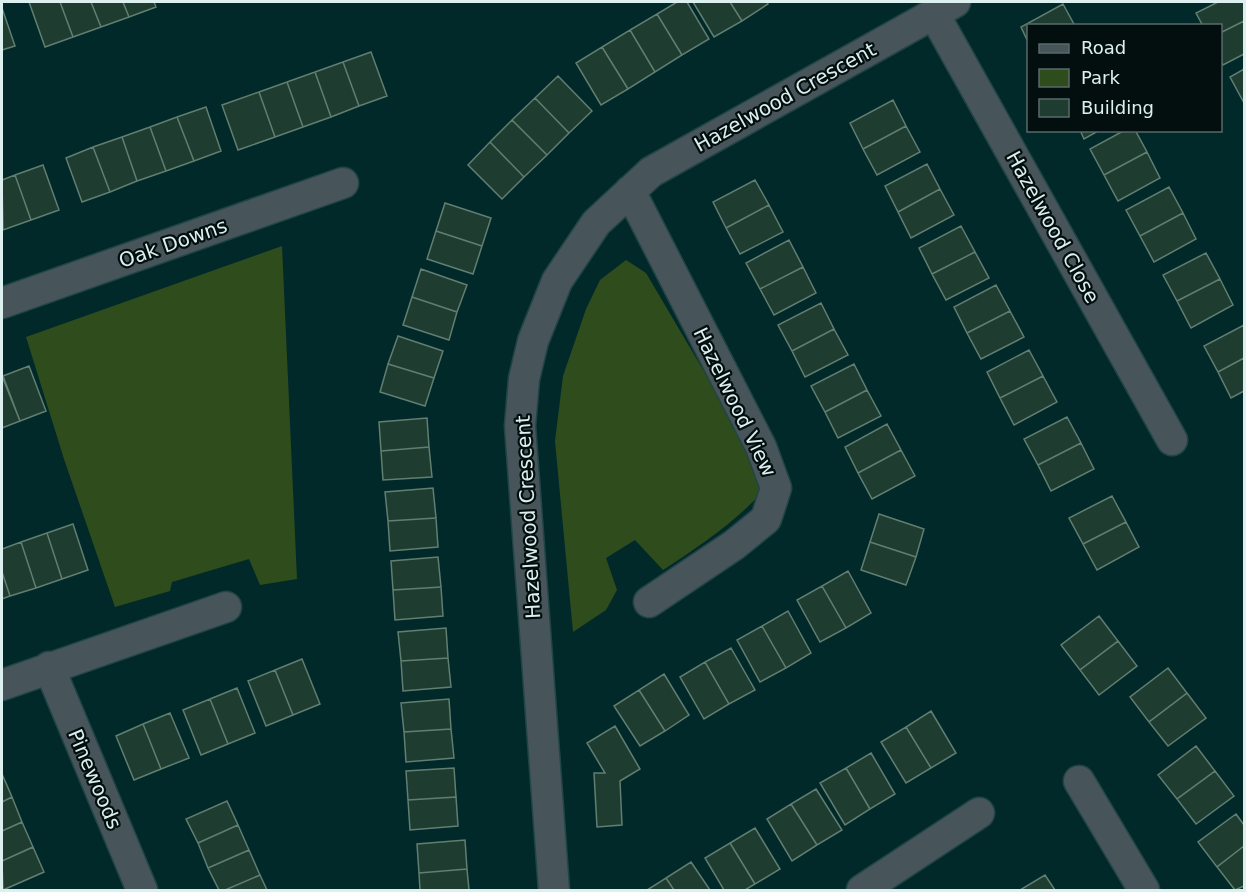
<svg xmlns="http://www.w3.org/2000/svg" width="1246" height="892" font-family="'DejaVu Sans',sans-serif">
<rect width="100%" height="100%" fill="#02292a"/>
<!-- green -->
<path fill="#2f4d1c" d="M282 246 297 579 260 585 249 559 172 582 170 591 115 607 64 459 26 337Z
M626 260 646 273 758 463 767 487C737 521 701 545 663 570L635 540 606 558 617 590 606 610 573 632 555 441 563 376 586 309 600 280Z"/>
<!-- building -->
<path fill="#1f3c30" stroke="#607f71" stroke-width="1.5" d="M29 2H60L73 37 45 47Z
M60 2H91L101 27 73 37Z
M91 2H123L129 17 101 27Z
M123 2H154L156 7 129 17Z
M677 2H687L709 39 682 55 657 14Z
M693 2H730L742 21 714 37Z
M730 2H767L768 4 742 21Z
M1218 2H1244V21L1220 33V26H1203L1196 13Z
M1063 4 1075 26H1028V42L1021 27Z
M2 8 15 46 2 50Z
M657 14 682 55 655 72 630 30Z
M1244 21V54L1223 65 1220 59V33Z
M630 30 655 72 628 89 602 47Z
M602 47 628 89 601 105 576 63Z
M371 52 387 96 359 106 343 62Z
M343 62 359 106 331 117 315 72Z
M1244 69V103L1230 77Z
M315 72 331 117 303 127 287 82Z
M558 76 592 111 569 133 535 98Z
M287 82 303 127 275 137 259 92Z
M259 92 275 137 238 150 222 105Z
M535 98 569 133 547 155 512 120Z
M893 100 906 126 863 149 850 123Z
M206 107 221 151 194 161 177 117Z
M177 117 194 161 166 171 150 127Z
M512 120 547 155 524 177 490 142Z
M906 126 920 152 877 175 863 149Z
M150 127 166 171 137 181 122 137Z
M1080 130H1100L1084 139Z
M1125 130H1135L1147 152 1104 175 1090 149Z
M122 137 137 181 110 192 93 147Z
M490 142 524 177 502 199 468 165Z
M93 147 110 192 82 202 66 158Z
M1147 152 1160 178 1118 201 1104 175Z
M927 164 940 189 898 212 885 186Z
M43 165 59 210 31 220 15 175Z
M15 175 31 220 3 230 2 180Z
M755 180 769 205 726 228 713 202Z
M1169 187 1183 213 1140 236 1126 210Z
M940 189 954 215 911 238 898 212Z
M445 203 491 218 482 246 436 231Z
M769 205 783 232 740 254 726 228Z
M1183 213 1196 239 1154 262 1140 236Z
M961 226 975 252 932 274 919 248Z
M436 231 482 246 473 274 427 259Z
M789 240 803 267 760 289 746 263Z
M975 252 989 278 946 300 932 274Z
M1206 253 1220 279 1177 301 1163 275Z
M803 267 816 293 774 315 760 289Z
M421 269 467 285 457 312 412 297Z
M1220 279 1233 305 1191 328 1177 301Z
M996 285 1010 311 967 333 954 307Z
M412 297 457 312 449 340 403 325Z
M821 303 834 329 792 351 778 325Z
M1010 311 1024 337 981 359 967 333Z
M1244 325V358L1218 372 1204 346Z
M834 329 848 355 805 377 792 351Z
M398 336 443 351 434 378 388 364Z
M1029 350 1043 376 1000 398 987 372Z
M1244 358V391L1231 398 1218 372Z
M388 364 434 378 425 406 380 392Z
M854 364 867 390 825 412 811 386Z
M29 366 46 411 20 421 3 376Z
M2 376 20 421 2 428Z
M1043 376 1057 402 1014 425 1000 398Z
M867 390 881 416 838 438 825 412Z
M1067 417 1081 443 1038 465 1024 439Z
M427 418 429 447 381 451 379 422Z
M887 424 901 450 858 473 845 447Z
M1081 443 1094 469 1051 491 1038 465Z
M429 447 432 477 383 480 381 451Z
M901 450 915 476 872 499 858 473Z
M433 488 436 518 388 521 385 492Z
M1112 496 1126 522 1083 544 1069 518Z
M879 514 924 529 916 557 870 542Z
M436 518 438 547 390 551 388 521Z
M1126 522 1139 547 1097 570 1083 544Z
M73 524 88 570 62 579 47 533Z
M47 533 62 579 36 588 21 542Z
M21 542 36 588 10 596 2 572V549Z
M870 542 916 557 906 585 861 570Z
M438 557 441 587 393 590 391 561Z
M848 571 871 613 846 628 822 586Z
M2 572 10 596 2 599Z
M822 586 846 628 820 642 797 600Z
M441 587 443 616 395 620 393 590Z
M788 611 811 653 786 668 762 626Z
M1099 616 1118 641 1080 670 1061 645Z
M762 626 786 668 760 682 737 640Z
M446 628 448 658 401 661 398 632Z
M1118 641 1137 666 1099 695 1080 670Z
M731 648 755 690 729 704 705 662Z
M448 658 451 687 403 691 401 661Z
M302 659 320 704 293 715 275 670Z
M705 662 729 704 704 719 680 677Z
M1168 668 1187 693 1149 722 1130 697Z
M275 670 293 715 266 726 248 681Z
M664 674 689 715 665 731 639 690Z
M237 688 255 733 228 744 210 699Z
M639 690 665 731 640 746 614 706Z
M1187 693 1206 718 1168 746 1149 722Z
M210 699 228 744 201 755 183 710Z
M449 699 451 729 404 732 401 703Z
M931 711 956 753 931 768 906 727Z
M170 713 189 758 161 769 143 724Z
M143 724 161 769 134 780 116 736Z
M615 726 640 769 620 781 622 825 597 827 594 773H605L587 743Z
M906 727 931 768 906 783 881 742Z
M451 729 454 758 406 762 404 732Z
M1196 746 1215 771 1177 799 1158 775Z
M871 753 895 794 870 809 846 768Z
M454 768 456 797 408 800 406 771Z
M846 768 870 809 845 825 820 783Z
M1215 771 1234 796 1196 824 1177 799Z
M2 774 12 797 2 802Z
M816 789 842 830 817 845 791 804Z
M12 797 22 822 2 831V802Z
M456 797 458 826 410 830 408 800Z
M227 801 238 825 198 843 186 819Z
M791 804 817 845 792 861 767 819Z
M1236 814 1244 825V846L1217 867 1198 842Z
M22 822 33 847 2 861V831Z
M238 825 249 850 208 868 198 843Z
M755 828 780 869 755 884 730 843Z
M465 840 467 869 419 873 417 844Z
M730 843 755 884 745 890H724L705 858Z
M1244 846V886L1235 890 1217 867Z
M33 847 44 872 3 890 2 861Z
M249 850 260 875 225 890H219L208 868Z
M691 862 710 890H674L666 878Z
M467 869 469 890H420L419 873Z
M260 875 267 890H225Z
M1045 875 1055 890H1020Z
M666 878 674 890H647Z"/>
<g fill="none" stroke-linecap="round" stroke-linejoin="round">
<!-- street casing -->
<g stroke="#214546" stroke-width="33">
<path id="street" d="M934 14 1172 440
M630 191 761 447 776 488 766 519 734 545 649 602
M2 303 343 183
M49 667 142 890
M2 685 226 607
M1079 781 1144 890
M554 890 520 426 524 379 533 341 557 281 596 223 651 172 955 2
M862 890 979 813"/>
</g>
<!-- street -->
<use href="#street" stroke="#47545a" stroke-width="30"/>
</g>
<g text-anchor="middle" stroke-width="4.5" stroke-linejoin="round" paint-order="stroke">
<!-- street labels -->
<g font-size="20" fill="#dcf0ef" stroke="#030f0f">
<text transform="translate(785 97) rotate(-29)" y="7">Hazelwood Crescent</text>
<text transform="translate(1053 227) rotate(61)" y="7">Hazelwood Close</text>
<text transform="translate(173 243) rotate(-19)" y="7">Oak Downs</text>
<text transform="translate(735 402) rotate(64)" y="7">Hazelwood View</text>
<text transform="translate(528 517) rotate(-93)" y="7">Hazelwood Crescent</text>
<text transform="translate(95 779) rotate(67)" y="7">Pinewoods</text>
</g>
</g>
<!-- border -->
<rect width="1246" height="892" fill="none" stroke="#dcf0ef" stroke-width="6"/>
<!-- legend -->
<rect x="1027" y="24" width="195" height="108" fill="#030f0f" stroke="#5a6969" stroke-width="1.5"/>
<rect x="1039" y="44" width="30" height="9" fill="#47545a" stroke="#5a6969" stroke-width="1.5"/>
<text x="1081" y="54" font-size="18" fill="#dcf0ef">Road</text>
<rect x="1039" y="69" width="30" height="18" fill="#2f4d1c" stroke="#5a6969" stroke-width="1.5"/>
<text x="1081" y="84" font-size="18" fill="#dcf0ef">Park</text>
<rect x="1039" y="99" width="30" height="18" fill="#1f3c30" stroke="#5a6969" stroke-width="1.5"/>
<text x="1081" y="114" font-size="18" fill="#dcf0ef">Building</text>
</svg>
